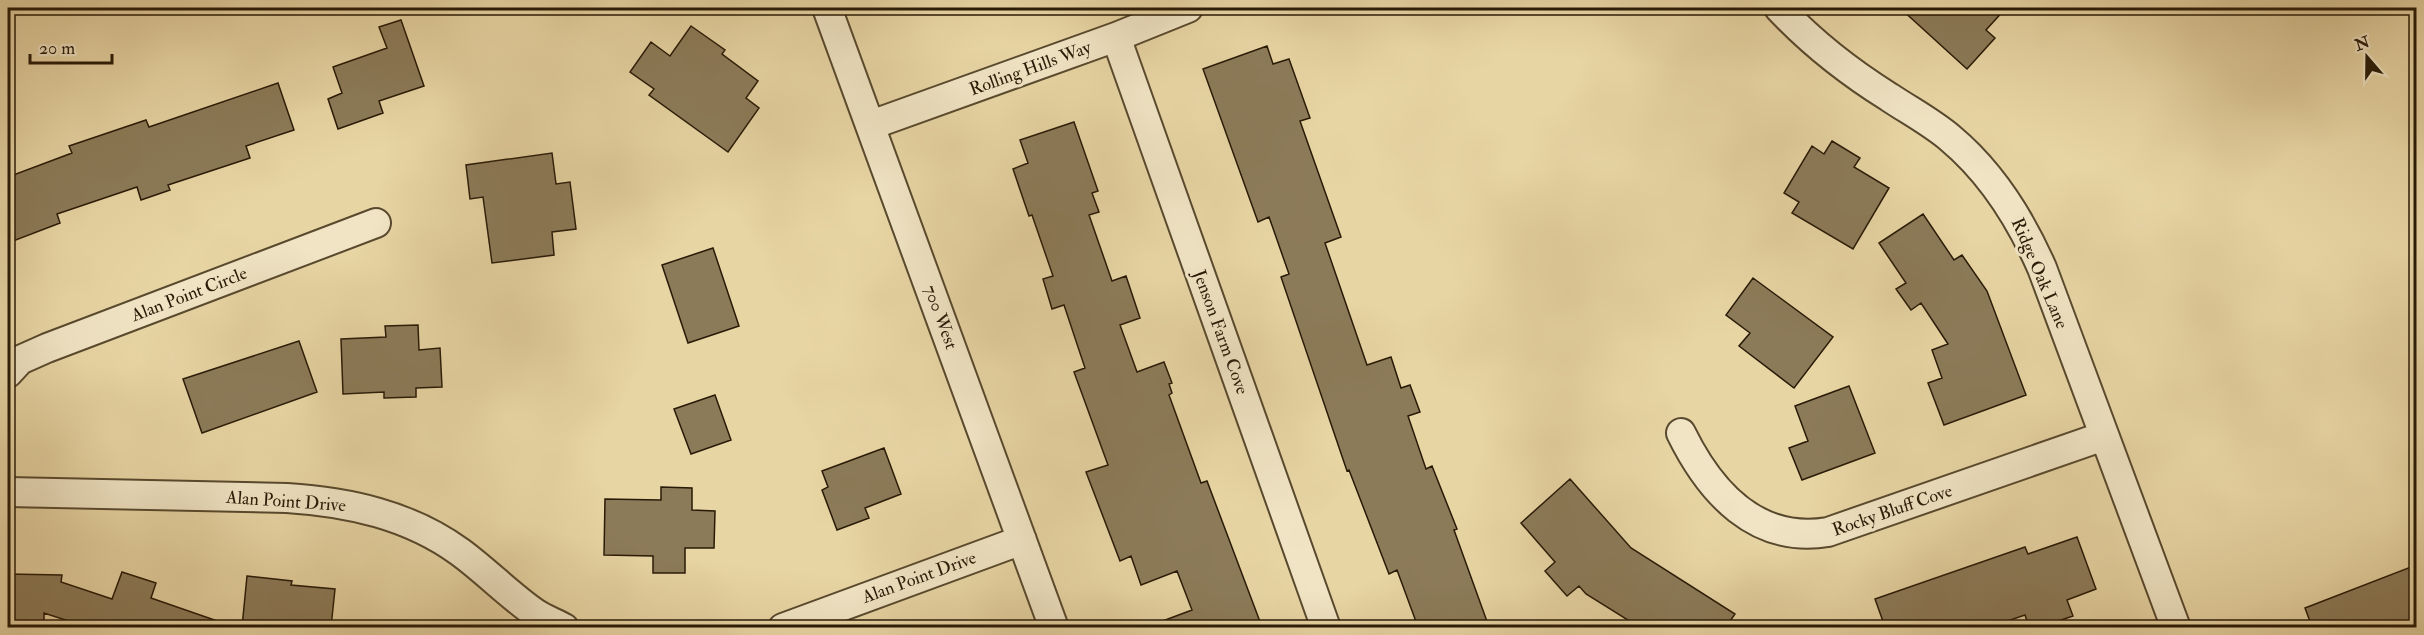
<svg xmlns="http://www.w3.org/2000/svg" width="2424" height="635" font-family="'IM FELL Double Pica',serif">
<rect width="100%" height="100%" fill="#e8d5a4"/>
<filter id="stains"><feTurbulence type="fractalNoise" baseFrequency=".00333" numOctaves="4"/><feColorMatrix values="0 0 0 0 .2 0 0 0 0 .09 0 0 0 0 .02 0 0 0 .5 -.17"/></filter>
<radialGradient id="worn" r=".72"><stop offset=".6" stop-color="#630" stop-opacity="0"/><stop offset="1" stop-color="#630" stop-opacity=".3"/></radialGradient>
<!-- building -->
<path fill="#8c7b59" stroke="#281a07" stroke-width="1.5" d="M1900 8H2006L1986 30 1995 38 1967 69Z
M401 20 424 86 379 101 383 113 338 129 328 99 342 93 333 67 387 48 379 27Z
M691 26 725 50 722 54 758 81 746 98 759 108 728 152 649 95 654 89 630 72 651 42 670 56Z
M1267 46 1273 64 1289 59 1310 118 1300 121 1341 237 1325 243 1367 365 1391 357 1401 388 1410 385 1420 412 1408 416 1426 469 1432 466 1457 529 1454 530 1489 627H1418L1397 570 1389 574 1349 470 1347 471 1281 277 1289 274 1269 217 1258 222 1203 69Z
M278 83 294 130 246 146 250 158 168 185 170 190 141 200 137 187 57 214 60 223 8 243V177L72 153 69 146 146 120 149 127Z
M1074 122 1098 191 1092 193 1099 212 1089 215 1112 281 1126 276 1140 318 1120 325 1137 372 1164 362 1172 383 1169 384 1172 393 1169 395 1201 483 1207 481 1262 627H1153L1152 625 1192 610 1177 571 1141 585 1131 556 1120 561 1086 472 1108 465 1074 372 1085 368 1064 305 1052 309 1043 279 1053 276 1032 215 1029 216 1013 169 1028 163 1020 140Z
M1832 141 1860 158 1854 167 1889 188 1853 249 1792 213 1799 202 1784 193 1812 146 1824 154Z
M552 153 556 184 570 182 576 229 552 232 554 255 492 263 483 197 470 199 466 165Z
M1923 214 1954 260 1962 255 1987 291 2026 395 1944 425 1928 383 1942 378 1932 350 1948 344 1921 303 1911 310 1896 289 1906 283 1879 243Z
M713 248 739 326 688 343 662 265Z
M1753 278 1833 337 1794 388 1739 346 1750 333 1726 315Z
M418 325 419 350 440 348 442 387 416 388V397L384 398V392L343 394 341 339 386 337 385 326Z
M299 341 317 392 202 433 183 379Z
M1849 386 1875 453 1802 480 1789 448 1808 441 1795 406Z
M715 395 731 440 691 454 674 409Z
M884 448 901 494 865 508 869 518 837 530 822 490 828 487 822 471Z
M1570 479 1631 548 1735 614 1726 627H1639L1586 594 1579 586 1567 596 1545 571 1555 562 1521 523Z
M661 487 692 488V510L715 511 714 548H685V573H653V556L604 555 605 499 661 500Z
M2077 537 2096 589 2067 600 2073 616 2040 627H2029L2025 615 1990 627H1885L1875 599 2025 547 2028 554Z
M2416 565V627H2312L2305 608Z
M122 572 156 583 151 598 226 624 225 627H87L44 613V627H8V574L62 575 61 582 112 599Z
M247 576 292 581 291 585 335 589 331 627H242Z"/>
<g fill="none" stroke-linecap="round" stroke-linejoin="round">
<!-- minor casing -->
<g stroke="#58492e" stroke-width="32">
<path id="minor" d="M827 8 1054 628
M1779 8C1811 42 1849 72 1889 97 1910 111 1931 122 1950 138 1992 173 2020 218 2042 268L2176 628
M1116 37 1326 628
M871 125 1116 37 1188 8
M8 373 20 360 47 348 376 223
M1681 433C1710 492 1756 544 1828 532L2104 436
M8 492 287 498C349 502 409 515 460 552 486 571 509 595 535 613 544 619 555 623 564 628
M783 628 1022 540"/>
</g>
<!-- minor -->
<use href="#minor" stroke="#f0e4c4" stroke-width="28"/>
</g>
<g text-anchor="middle" stroke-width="6" stroke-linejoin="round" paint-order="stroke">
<!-- street labels -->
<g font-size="18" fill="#281a07" stroke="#f0e4c4">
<text transform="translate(1030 68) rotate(-20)" y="6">Rolling Hills Way</text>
<text transform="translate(2040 273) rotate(67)" y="6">Ridge Oak Lane</text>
<text transform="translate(189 294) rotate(-21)" y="6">Alan Point Circle</text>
<text transform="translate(941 317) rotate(70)" y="6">700 West</text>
<text transform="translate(1221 332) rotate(70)" y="6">Jenson Farm Cove</text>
<text transform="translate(286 501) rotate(4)" y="6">Alan Point Drive</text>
<text transform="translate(1892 510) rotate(-19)" y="6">Rocky Bluff Cove</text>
<text transform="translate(919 577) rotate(-20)" y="6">Alan Point Drive</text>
</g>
</g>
<!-- margin -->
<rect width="2424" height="635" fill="none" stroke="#e8d5a4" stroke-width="30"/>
<rect x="9" y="9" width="2406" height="617" fill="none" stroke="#281a07" stroke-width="3"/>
<rect x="15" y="15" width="2394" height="605" fill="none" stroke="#281a07" stroke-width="1.5"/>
<!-- north arrow -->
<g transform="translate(2367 57) rotate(340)" stroke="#f0e4c4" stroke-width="4.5" paint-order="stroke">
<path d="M0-4.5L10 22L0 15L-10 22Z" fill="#281a07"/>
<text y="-9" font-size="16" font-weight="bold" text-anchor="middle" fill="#281a07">N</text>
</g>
<!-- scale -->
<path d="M30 54v9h82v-9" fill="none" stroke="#281a07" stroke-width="3"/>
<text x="39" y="54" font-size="18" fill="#281a07" stroke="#f0e4c4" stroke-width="4.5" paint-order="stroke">20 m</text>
<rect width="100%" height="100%" filter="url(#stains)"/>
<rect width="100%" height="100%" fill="url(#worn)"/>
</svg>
